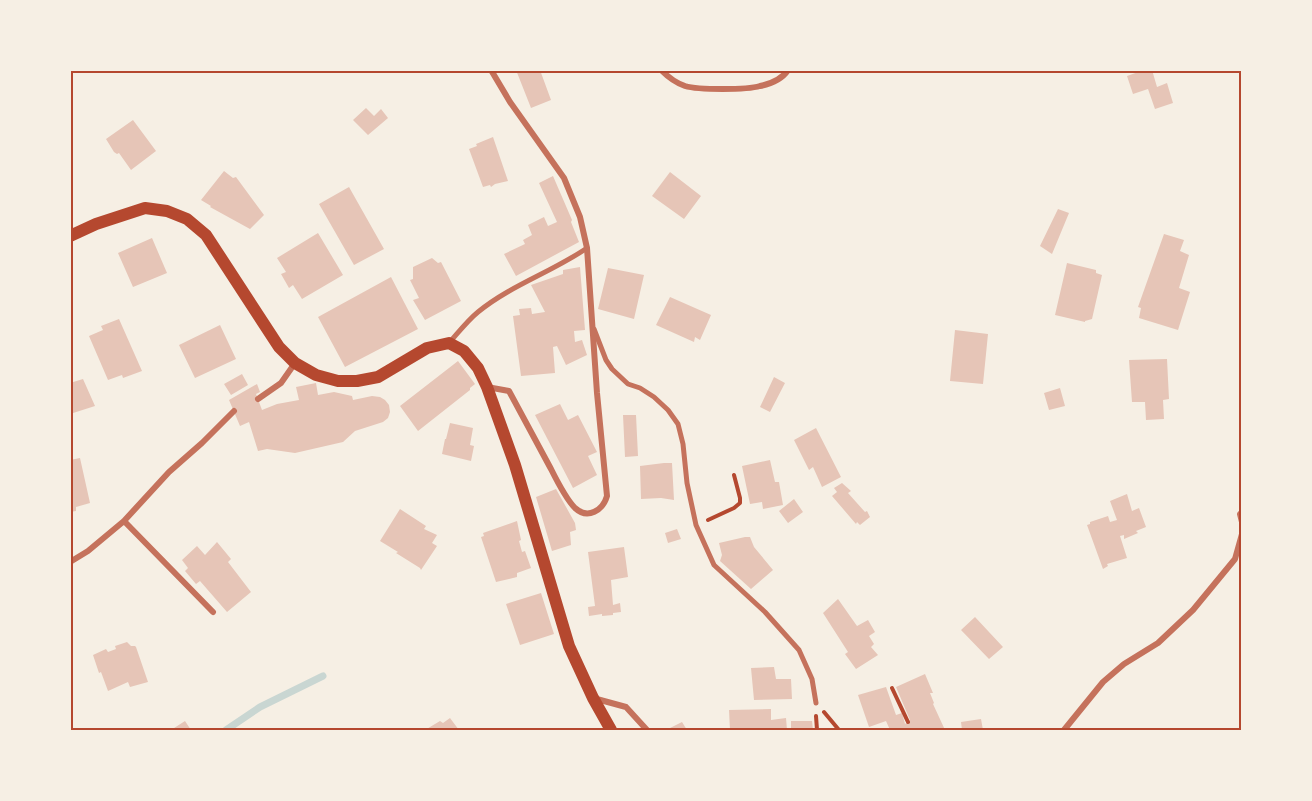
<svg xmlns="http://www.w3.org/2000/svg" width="1312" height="801" font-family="'IBM Plex Serif',serif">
<rect width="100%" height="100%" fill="#f6efe4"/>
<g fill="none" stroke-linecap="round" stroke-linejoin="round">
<!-- stream -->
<path stroke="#c9d6d2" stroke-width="7" d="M226 730 260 707 323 676"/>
</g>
<!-- building -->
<path fill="#e6c5b7" d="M516 70H540L551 100 531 108Z
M1144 70H1152L1157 87 1167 83 1173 103 1155 109 1148 89 1133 94 1127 76Z
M366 108 374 116 381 109 388 118 368 135 353 120Z
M133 120 156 151 131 170 119 153 117 154 114 152 106 139Z
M493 137 508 181 495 184 491 187 490 185 483 187 469 149 477 146 476 144Z
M224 171 233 178 236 177 264 215 250 229 210 207 211 206 201 200Z
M670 172 701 196 684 219 652 196Z
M553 176 572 220 571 222 579 242 516 276 504 254 525 244 523 240 532 235 528 225 544 217 548 226 557 222 539 183Z
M349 187 384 249 354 265 319 204Z
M1058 209 1069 213 1052 254 1040 246Z
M318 233 343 275 302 299 293 285 289 288 281 274 286 272 277 258Z
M1164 234 1184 240 1180 251 1189 255 1179 288 1190 292 1178 330 1139 318 1141 308 1138 307Z
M152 238 167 273 133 287 118 253Z
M432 258 438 263 441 262 461 301 425 320 413 300 419 298 410 280 413 279V267Z
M1067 263 1096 270V273L1102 275 1092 319 1085 321V322L1055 315Z
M580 267 585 330 574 331 575 342 582 340 587 355 566 365 557 346 553 347 555 373 521 376 513 316 520 315 519 309 531 308 532 314 545 312 531 285 563 274V270Z
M608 268 644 275 634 319 598 309Z
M391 277 418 329 345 367 318 317Z
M670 297 711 315 700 340 695 337 694 342 656 325Z
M119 319 142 371 123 378 122 375 108 380 89 336 103 330 101 326Z
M220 325 236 359 195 378 179 345Z
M955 330 988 334 983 384 950 381Z
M1167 359 1169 399 1163 400 1164 419 1146 420 1145 402H1132L1129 360Z
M458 361 475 384 470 388V390L418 431 400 406Z
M242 374 248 385 231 395 224 384Z
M774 377 785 383 770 412 760 407Z
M83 379 95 406 70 414V383Z
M316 383 318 395 334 392 352 396 353 400 372 396 380 397 385 400 389 405 390 412 388 418 383 422 355 431 343 442 295 453 267 449 258 451 249 422 240 426 229 400 257 384 260 392 256 394 262 410 277 404 299 400 296 387Z
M1060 388 1065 406 1049 410 1044 393Z
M560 404 568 420 578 415 597 452 588 456 597 475 573 488 535 415Z
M623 415H636L638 456 625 457Z
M450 423 473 428 470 445 474 446 471 461 442 454 445 439H446Z
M816 428 841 477 822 487 813 467 809 470 794 440Z
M80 458 90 503 76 507V511L70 512V460Z
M770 460 775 482H779L783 505 763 509 762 502 750 504 742 466Z
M664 463H672L674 500 661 498 641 499 640 466Z
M842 483 851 491 848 493 865 512 867 511 870 517 860 525 857 522 856 524 832 496 837 492 834 488Z
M556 489 575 523 576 530 570 532 571 545 552 551 536 497Z
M1127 494 1132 511 1139 508 1146 527 1136 531 1138 533 1124 539V535L1120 536 1127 558 1107 564 1108 566 1103 569 1087 525 1090 524V522L1108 516 1110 522 1117 520 1110 501Z
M794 499 803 512 788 523 779 511Z
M400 509 426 526 424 529 437 535 432 543 437 546 421 570 420 568 396 553 398 552 380 541Z
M517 521 521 540 519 541 522 552 525 551 531 568 517 573V577L496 582 481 537 484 536 483 533Z
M677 529 681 539 668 543 665 533Z
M745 537H750L754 547 773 570 751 589 720 561 722 555 719 543Z
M217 542 231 559 228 562 251 592 227 612 200 581 196 584 185 571 188 568 182 560 197 546 205 555Z
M624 547 628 577 611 580 613 605 620 603 621 612 613 613V615L602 616V614L589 616 588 607 595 606 588 552Z
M541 593 554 634 520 645 506 604Z
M838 599 857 626 868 620 875 632 869 636 874 644 871 647 878 655 856 669 845 654 848 652 823 613Z
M975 617 1003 647 989 659 961 630Z
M127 642 131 646H135L136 647 148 682 130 687 128 682 108 691 101 672 99 673 93 655 106 649 108 652 116 649 115 646Z
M774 667 776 679H791L792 699 754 700 751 668Z
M925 674 933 693H930L934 703 933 704 945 730H890L886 721 869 727 858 695 886 687 896 715 902 713 905 724 910 720 896 687Z
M771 709V720L786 718 787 730H730L729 710Z
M450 718 459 730H425L440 721 443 723Z
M981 719 983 730H962L961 722Z
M185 721 191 730H171Z
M791 721H812L813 730H791Z
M682 722 687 730H666Z"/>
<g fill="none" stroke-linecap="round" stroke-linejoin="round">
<!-- path -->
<path stroke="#b5482f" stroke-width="4" d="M708 520 734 508 740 503V498L734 475
M892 688 908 722
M824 712 839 730
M816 716 817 730"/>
<!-- pedestrian -->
<path stroke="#c5725c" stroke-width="5" d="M594 329 606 360 612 369 628 384 640 388 654 397 668 410 678 424 683 444 687 483 696 525 714 565 765 612 799 650 812 679 816 703
M449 343C458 333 467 321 478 312 511 285 552 272 587 248"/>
<!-- minor -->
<path stroke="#c5725c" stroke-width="6" d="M661 70C668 77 676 83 685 86 698 90 747 90 760 86 770 84 782 79 788 70
M487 387 509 391C523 417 537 443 551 469 556 479 567 500 575 508 588 520 603 510 607 496L597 393 587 248 580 217 564 178 510 102 491 70
M258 399 281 383 295 363
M1242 512 1240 514 1242 522
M124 521 213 612
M70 562 88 551 124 521 169 472 202 443 234 411
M593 698 626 707 647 730
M1064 730 1103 682 1124 664 1158 643 1193 610 1235 559 1242 534"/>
<!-- secondary -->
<path stroke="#b5482f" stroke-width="12" d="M70 236 96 224 145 208 167 211 187 219 206 235 279 347 295 363 316 375 338 381H357L378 377 427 348 449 343 464 351 478 368 487 387 515 465 569 646 593 698 611 730"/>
</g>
<!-- border -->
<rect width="1312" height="801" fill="none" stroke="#f6efe4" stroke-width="144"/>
<rect x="72" y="72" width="1168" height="657" fill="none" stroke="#b5482f" stroke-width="2"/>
</svg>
